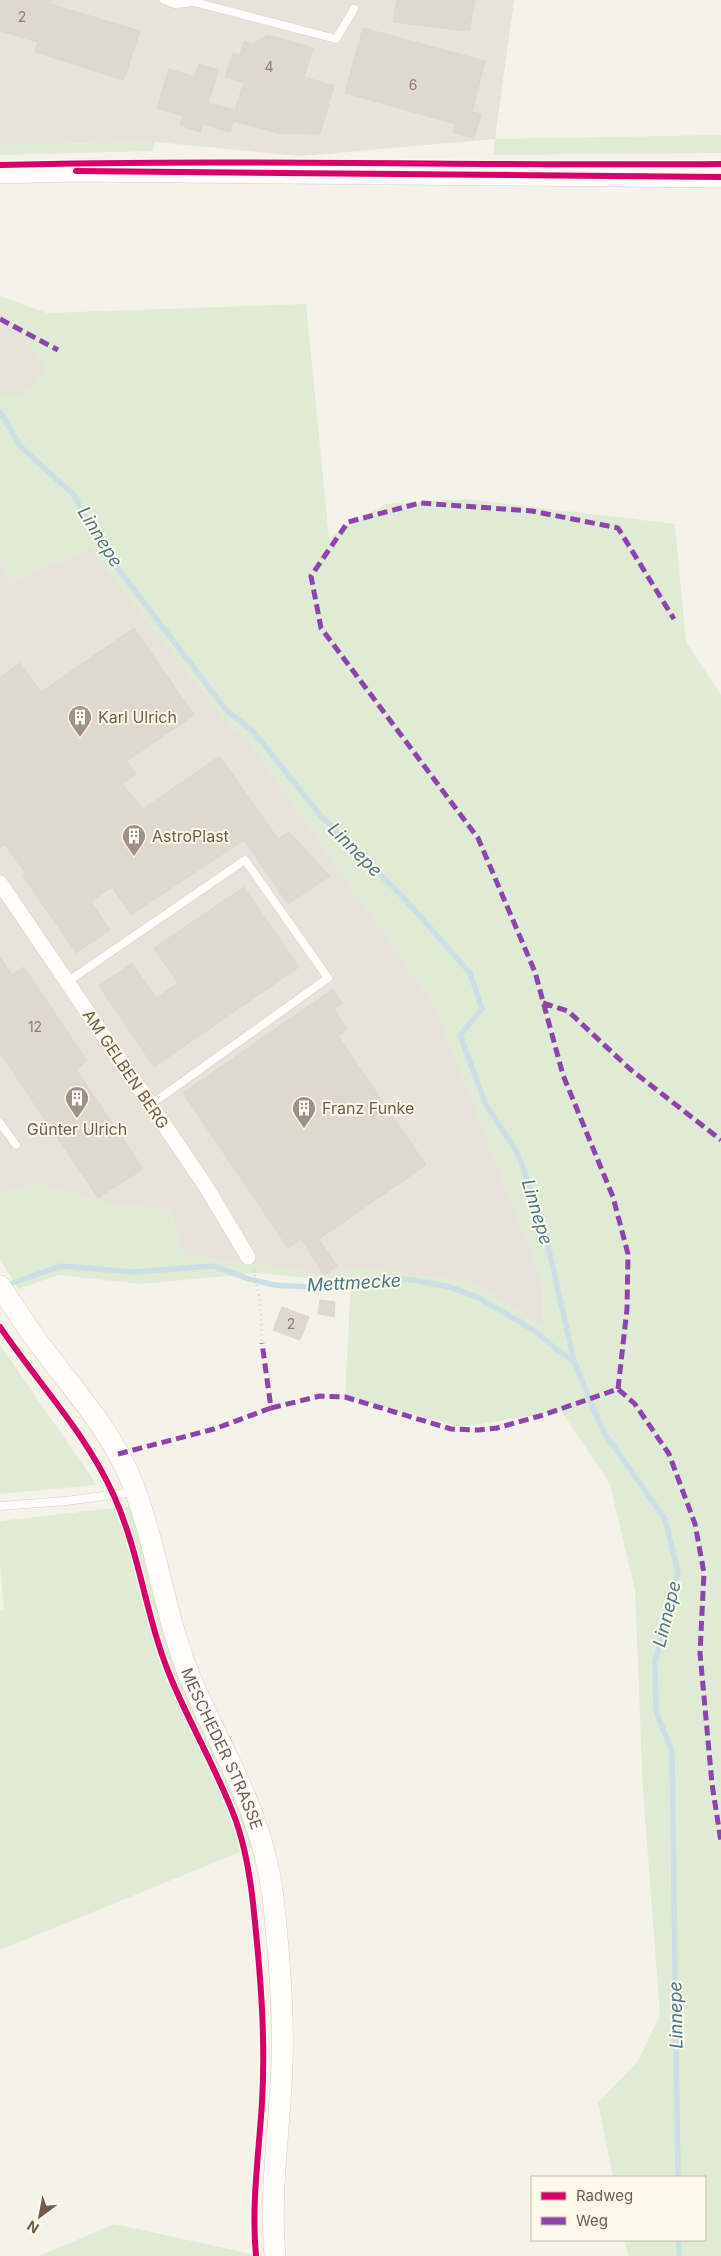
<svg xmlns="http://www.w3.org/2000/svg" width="721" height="2256" font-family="Inter,sans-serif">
<rect width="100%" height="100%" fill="#f5f2e9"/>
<!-- industrial -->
<path fill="#e7e2da" d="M0 0H514L495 139 300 156 155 142 0 145Z
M0 309 49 369 25 394H0Z
M91 547 229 726 247 738 435 1006 543 1282 542 1326 472 1283 360 1268 325 1277 285 1268 183 1255 171 1211 101 1202 36 1183 0 1195V557L10 583Z"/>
<!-- green -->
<path fill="#e0ebd5" d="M721 135V153L493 155 495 139Z
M155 142 153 151 0 155V145Z
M0 296 47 313 306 304 329 538 386 504 466 499 675 524 686 642 721 695V2256H628L625 2240H705V2177H613L598 2103 638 2061 660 2015 643 1791 635 1590 610 1484 561 1411 462 1427 345 1397 351 1282 256 1273 141 1284 58 1275 18 1289 0 1259V1195L36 1183 101 1202 171 1211 183 1255 285 1268 325 1277 360 1268 472 1283 542 1326 543 1282 435 1006 247 738 229 726 91 547 10 583 0 557V394H25L49 369 0 309Z
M0 1345 97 1485 0 1494Z
M132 1506 224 1772 255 1846 0 1950V1611H4L0 1565V1521Z
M114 2224 260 2256H39Z"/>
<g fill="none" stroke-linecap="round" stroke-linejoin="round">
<!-- stream -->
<path stroke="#ccdfe4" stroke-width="5.5" d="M0 412 21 447 74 495 97 541 226 710 254 732 320 815 403 897 470 973 482 1009 460 1035 486 1105 517 1152 542 1219 574 1361 595 1412 605 1434 665 1519 678 1572 655 1662 656 1712 672 1751 678 2177
M4 1286 61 1266 134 1272 213 1266 249 1279 274 1285 309 1287 344 1286 383 1277 412 1280 450 1287 479 1298 535 1331 556 1349 574 1361
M679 2240V2256"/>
</g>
<!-- building -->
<path fill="#ded8cf" stroke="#ddd6cc" d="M0 0H51L50 4 140 31 124 80 35 52 38 42 0 31Z
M397 0H475L469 31 393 22Z
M363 28 485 61 472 112 481 114 474 138 453 133 456 124 345 93Z
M268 35 313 48 304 77 334 86 320 134 278 133 233 121 230 132 202 124 200 132 180 125 183 116 157 108 169 69 195 77 199 64 219 70 208 103 235 110 244 82 225 77 233 53 240 55 244 41 252 44Z
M134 628 194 715 127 761 136 774 122 784 143 809 220 756 278 839 289 832 330 876 288 904 244 840 131 915 112 887 91 902 110 930 76 953 23 876 26 874 5 845 0 848V677L20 663 41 692Z
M244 887 299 967 154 1067 99 986 132 963 156 998 178 983 154 948Z
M0 957 12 975 24 967 87 1061 76 1069 143 1169 98 1198 0 1053Z
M333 989 342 1003 334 1009 347 1029 338 1036 426 1165 319 1239 337 1266 324 1275 301 1239 288 1248 183 1093Z
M320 1300 335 1302 334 1317 318 1314Z
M282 1307 309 1317 300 1340 273 1330Z"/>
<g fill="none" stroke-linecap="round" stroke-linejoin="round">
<!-- lane casing -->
<g stroke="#d4cec6" stroke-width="9">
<path id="lane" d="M164 0 175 4 194 2 336 39 354 9
M67 982 245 860 328 978 150 1105
M0 1123 16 1145
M0 1506 66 1501 134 1492"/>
</g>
<!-- street casing -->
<g stroke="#d4cec6" stroke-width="16">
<path id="street" d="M0 883 205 1185 248 1257"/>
</g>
<!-- secondary casing -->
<g stroke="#d5cfc7" stroke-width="22">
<g id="secondary">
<path d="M0 173 74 171 721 177"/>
<path id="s1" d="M0 1286C13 1306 27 1327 41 1346 72 1388 108 1427 129 1475 158 1544 164 1621 195 1689 227 1761 263 1816 273 1897 279 1952 284 2009 282 2064 280 2128 269 2192 275 2256"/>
</g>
</g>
<!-- path -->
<path stroke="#d6d0ca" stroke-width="3" stroke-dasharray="1 4" stroke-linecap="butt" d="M254 1270 260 1302 262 1343"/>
<!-- lane -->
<use href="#lane" stroke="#fefdfc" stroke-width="8"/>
<!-- street -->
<use href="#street" stroke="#fefdfc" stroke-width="15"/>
<!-- secondary -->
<use href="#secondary" stroke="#fefdfc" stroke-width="21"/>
<!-- quiet -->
<path stroke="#8e44ad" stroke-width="5" stroke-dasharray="10 5" stroke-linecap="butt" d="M0 319 58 350
M543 1003 568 1011 630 1069 721 1140
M618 1389 627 1309 628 1254 613 1197 563 1075 535 972 478 838 321 628 311 576 348 522 420 503 532 511 618 528 674 619
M271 1408 320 1396 345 1397 451 1429 478 1430 497 1428 543 1415 618 1389 635 1404 669 1454 695 1524 704 1573 700 1653 712 1784 721 1842
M118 1454 214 1429 271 1408 262 1343"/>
<!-- cycleway casing -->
<g stroke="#fdf8e9" stroke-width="9">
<path id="cycleway" d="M0 165C240 159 481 166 721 164
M76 171 721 177
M0 1327C38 1383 86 1433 114 1496 140 1554 146 1618 170 1676 190 1725 218 1771 236 1821 245 1847 250 1876 253 1903 260 1969 266 2036 262 2102 259 2153 251 2205 256 2256"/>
</g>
<!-- cycleway -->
<use href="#cycleway" stroke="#d6006c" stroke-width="6"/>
</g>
<!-- icons -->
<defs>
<g id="building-pin" transform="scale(1.25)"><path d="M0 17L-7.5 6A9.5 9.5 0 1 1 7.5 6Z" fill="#9f9183" stroke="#fdf8e9"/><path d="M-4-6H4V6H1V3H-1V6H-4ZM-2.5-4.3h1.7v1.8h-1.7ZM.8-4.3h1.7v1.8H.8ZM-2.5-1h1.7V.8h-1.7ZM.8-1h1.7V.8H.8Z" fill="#fff"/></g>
</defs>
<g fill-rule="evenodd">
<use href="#building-pin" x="80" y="717"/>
<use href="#building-pin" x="134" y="836"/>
<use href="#building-pin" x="77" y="1098"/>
<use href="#building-pin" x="304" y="1108"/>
</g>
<g text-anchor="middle" stroke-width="4" stroke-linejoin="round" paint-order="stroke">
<!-- number labels -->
<g font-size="14" fill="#8e7e70">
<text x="22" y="22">2</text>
<text x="269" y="72">4</text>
<text x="413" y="90">6</text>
<text x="35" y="1032">12</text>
<text x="291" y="1329">2</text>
</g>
<!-- poi labels -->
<g font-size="16" fill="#705d4c" stroke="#fdf8e9" text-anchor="start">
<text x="98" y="723">Karl Ulrich</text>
<text x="152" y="842">AstroPlast</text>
<text x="322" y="1114">Franz Funke</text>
<text x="77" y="1135" text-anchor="middle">Günter Ulrich</text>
</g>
<!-- street labels -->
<g font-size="16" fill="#705d4c" stroke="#fdf8e9">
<text transform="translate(126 1069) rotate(56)" y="6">AM GELBEN BERG</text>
<text dy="6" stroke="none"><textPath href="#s1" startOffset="519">MESCHEDER STRASSE</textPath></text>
</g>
<!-- water labels -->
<g font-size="18" font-style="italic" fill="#4b7789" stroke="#fdf8e9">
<text transform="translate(100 537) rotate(58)" y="6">Linnepe</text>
<text transform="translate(355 850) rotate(45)" y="6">Linnepe</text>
<text transform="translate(537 1212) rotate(73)" y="6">Linnepe</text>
<text transform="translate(354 1283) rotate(-3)" y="6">Mettmecke</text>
<text transform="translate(667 1614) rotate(-76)" y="6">Linnepe</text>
<text transform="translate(676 2015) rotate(-91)" y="6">Linnepe</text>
</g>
</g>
<!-- legend -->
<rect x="531" y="2176" width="175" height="65" fill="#fdf8e9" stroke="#c5baaa"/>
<rect x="541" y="2192" width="25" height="8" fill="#d6006c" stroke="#c5baaa"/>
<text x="576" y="2201" font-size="15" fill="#705d4c">Radweg</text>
<rect x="541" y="2217" width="25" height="8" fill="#8e44ad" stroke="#c5baaa"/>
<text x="576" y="2226" font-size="15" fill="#705d4c">Weg</text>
<!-- north arrow -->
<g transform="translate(40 2216) rotate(212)" stroke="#fdf8e9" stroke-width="4" paint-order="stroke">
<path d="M0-4L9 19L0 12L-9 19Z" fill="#705d4c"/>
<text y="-8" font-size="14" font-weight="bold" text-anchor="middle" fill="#705d4c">N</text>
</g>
</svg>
